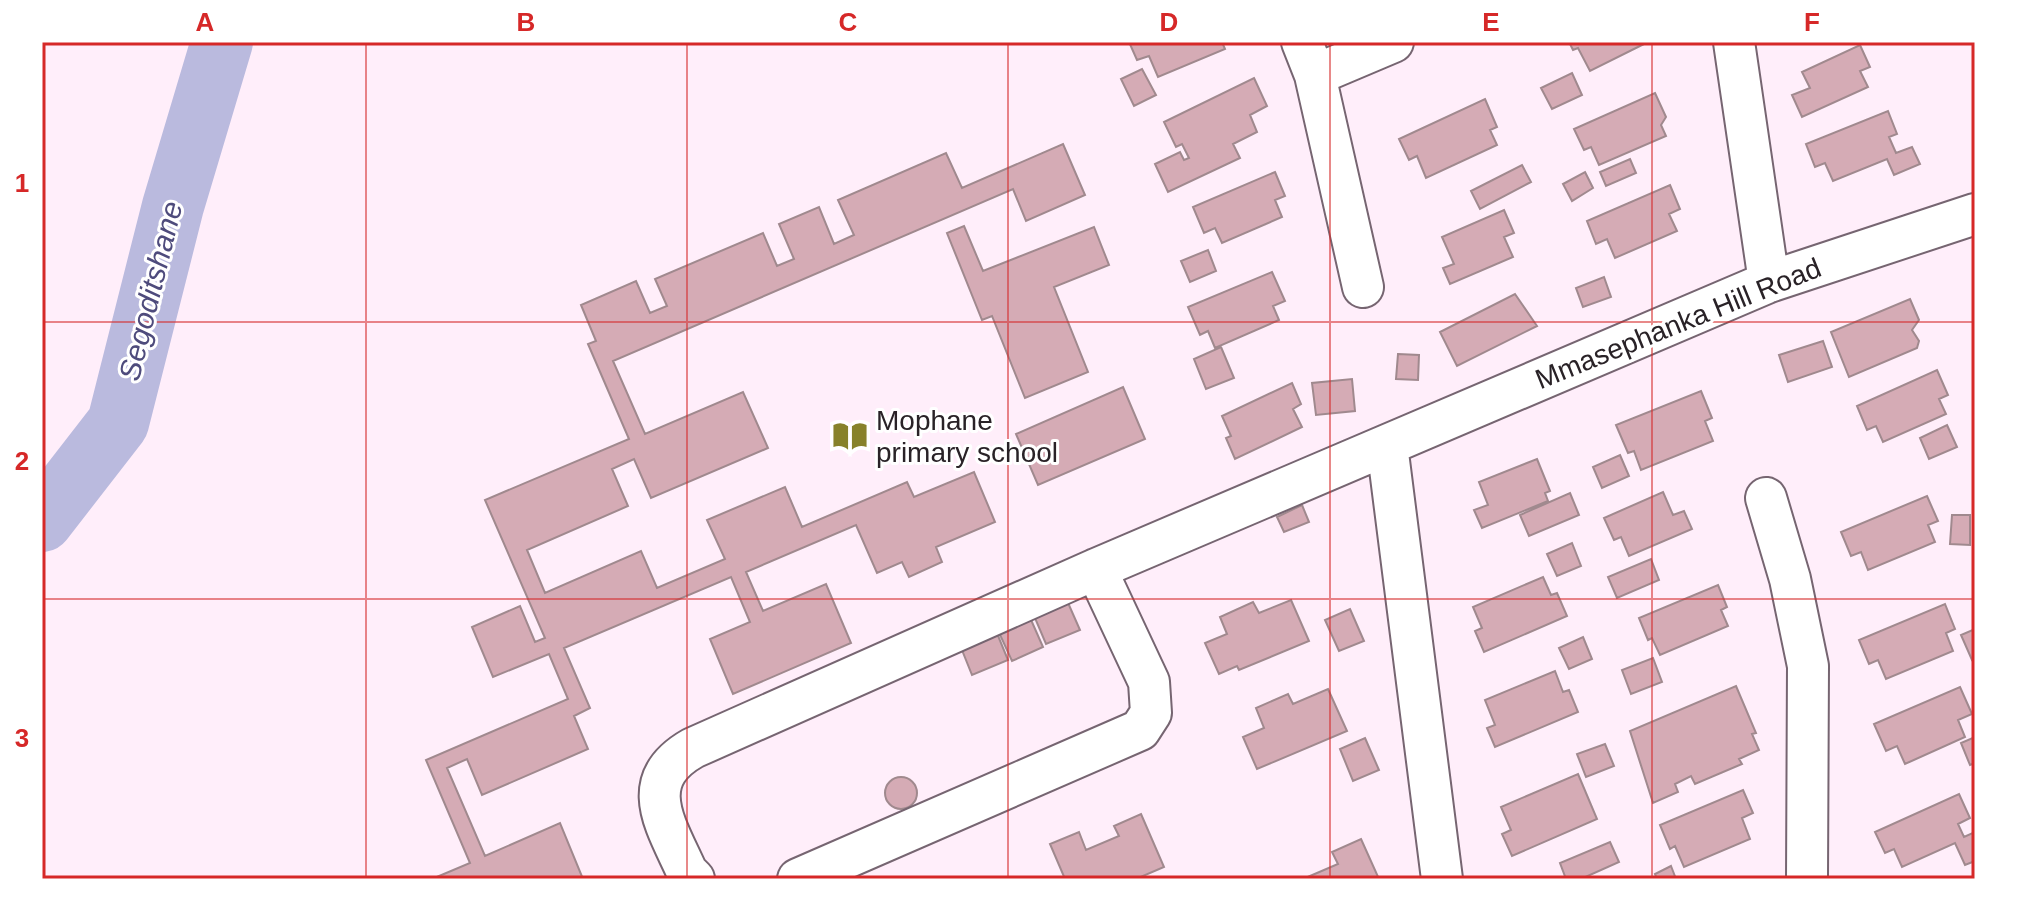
<svg xmlns="http://www.w3.org/2000/svg" width="2017" height="921" font-family="Arial,sans-serif">
<rect width="100%" height="100%" fill="#ffeefa"/>
<g fill="none" stroke-linecap="round" stroke-linejoin="round">
<!-- river -->
<path stroke="#babade" stroke-width="62" d="M42 521 118 423 173 206 222 42"/>
</g>
<!-- building -->
<path fill="#d5abb5" stroke="#a0898e" stroke-width="2" d="M1129 42H1222L1225 49 1158 77 1149 56 1137 60Z
M1569 42H1648L1590 71 1578 48 1573 50Z
M1860 45 1870 67 1860 71 1868 87 1802 117 1792 95 1810 88 1802 72Z
M1142 69 1156 95 1134 106 1121 79Z
M1572 73 1582 95 1552 109 1541 88Z
M1254 78 1267 106 1250 115 1257 132 1233 144 1240 158 1168 192 1155 164 1180 152 1184 160 1189 158 1182 144 1176 147 1164 122Z
M1655 93 1666 117 1661 125 1666 136 1599 165 1591 147 1584 150 1574 129Z
M1485 99 1497 127 1490 130 1497 145 1426 178 1417 156 1409 160 1399 139Z
M1888 111 1897 134 1889 137 1896 153 1912 147 1920 164 1894 175 1887 159 1833 181 1825 163 1815 167 1806 144Z
M1063 144 1085 195 1026 221 1013 189 613 361 645 434 743 392 768 448 651 498 634 459 612 469 628 506 527 550 545 593 641 551 657 588 725 559 707 520 785 487 802 527 907 482 914 497 974 472 995 522 936 547 942 562 909 577 902 562 877 573 856 525 746 572 763 611 826 584 851 643 733 694 710 639 750 622 731 577 564 648 590 708 574 716 588 749 482 795 467 759 447 768 485 856 560 823 583 879H432L470 863 426 760 568 699 549 654 493 677 472 627 520 606 535 642 545 638 485 500 629 439 588 344 596 341 581 305 636 281 650 313 667 306 655 279 763 233 777 266 794 259 779 224 819 207 834 244 854 235 838 200 946 153 962 188Z
M1630 159 1636 173 1606 186 1600 172Z
M1522 165 1531 182 1480 209 1471 191Z
M1275 172 1285 196 1275 200 1282 217 1222 243 1215 228 1204 233 1193 207Z
M1585 172 1593 188 1572 201 1563 184Z
M1670 185 1680 209 1669 214 1677 231 1615 258 1607 239 1596 244 1587 221Z
M1504 210 1514 233 1504 237 1513 257 1450 284 1443 268 1454 264 1442 237Z
M964 226 983 271 1094 227 1109 265 1054 287 1088 372 1025 398 992 316 982 320 947 233Z
M1208 250 1216 271 1190 282 1181 261Z
M1272 272 1285 301 1273 306 1279 320 1215 348 1208 331 1200 335 1188 307Z
M1604 277 1611 297 1583 307 1576 288Z
M1515 294 1537 326 1457 366 1440 332Z
M1910 299 1919 320 1912 330 1919 341 1917 348 1849 377 1831 332Z
M1823 341 1832 367 1788 382 1779 355Z
M1221 347 1234 378 1206 389 1194 359Z
M1398 354 1419 355 1418 380 1396 379Z
M1937 370 1948 395 1939 399 1946 414 1883 442 1876 426 1867 430 1857 406Z
M1352 379 1355 411 1316 415 1312 383Z
M1292 383 1301 404 1293 409 1302 427 1235 459 1226 438 1231 436 1222 416Z
M1123 387 1145 439 1038 485 1016 434Z
M1701 391 1712 418 1705 421 1713 441 1641 470 1634 451 1628 453 1616 425Z
M1947 425 1957 447 1929 459 1920 438Z
M1620 455 1629 476 1602 488 1593 467Z
M1537 459 1550 491 1545 493 1548 501 1482 528 1474 510 1488 505 1479 482Z
M1663 492 1673 515 1684 511 1692 529 1629 556 1621 537 1614 540 1604 518Z
M1570 493 1579 515 1529 536 1520 515Z
M1927 496 1938 521 1928 525 1935 542 1868 570 1861 552 1851 556 1841 532Z
M1302 505 1309 522 1284 532 1277 517Z
M1952 515H1970V545L1950 544Z
M1572 543 1581 566 1557 576 1547 554Z
M1651 559 1659 580 1617 598 1608 577Z
M1543 577 1551 595 1557 593 1567 616 1484 652 1475 631 1482 628 1473 607Z
M1718 585 1727 607 1721 610 1728 626 1660 655 1652 638 1648 640 1639 618Z
M1065 596 1080 630 1046 644 1032 611Z
M1291 600 1309 641 1239 670 1237 666 1219 674 1205 643 1227 634 1220 617 1253 602 1259 613Z
M1945 604 1955 629 1946 633 1953 651 1886 679 1878 660 1869 664 1859 640Z
M1350 609 1364 641 1339 651 1325 620Z
M1028 613 1043 647 1012 661 996 626Z
M994 626 1008 660 972 675 958 640Z
M1975 629V658L1972 660 1961 635Z
M1583 637 1592 659 1569 669 1559 648Z
M1653 658 1662 682 1631 694 1622 670Z
M1555 671 1563 692 1569 690 1578 712 1495 747 1487 728 1495 725 1485 700Z
M1736 686 1756 733 1752 734 1759 750 1739 759 1742 764 1695 784 1691 776 1675 784 1678 792 1653 803 1630 731Z
M1960 687 1972 714 1958 720 1965 737 1905 764 1897 746 1886 751 1874 724Z
M1328 689 1347 731 1257 769 1243 737 1264 728 1256 708 1288 694 1293 704Z
M1975 737V763L1970 765 1961 743Z
M1365 738 1379 770 1353 781 1340 749Z
M1605 744 1614 766 1586 777 1577 754Z
M1578 774 1597 819 1512 856 1502 834 1511 830 1501 807Z
M885 793a16 16 0 1 1 32 0a16 16 0 1 1-32 0Z
M1743 790 1753 813 1742 818 1750 839 1684 867 1675 846 1670 849 1660 825Z
M1959 794 1970 818 1958 824 1964 837 1975 832V861L1965 865 1955 843 1902 867 1894 849 1885 853 1875 832Z
M1141 814 1164 867 1136 879H1065L1050 844 1079 832 1086 850 1119 836 1114 826Z
M1361 839 1379 879H1303L1338 864 1332 852Z
M1610 842 1619 862 1581 879H1566L1560 863Z
M1671 866 1676 879H1657L1655 874Z"/>
<g fill="none" stroke-linecap="round" stroke-linejoin="round">
<!-- minor casing -->
<g stroke="#766571" stroke-width="44">
<path id="minor" d="M1302 42 1315 75 1363 287
M1734 42 1769 282
M1315 75 1393 42
M1387 445 1442 879
M1766 498 1790 579 1808 666 1807 879
M694 879 687 872C666 825 635 781 693 748L1096 569 1769 282 1975 214
M798 879 1140 730 1151 713 1149 682 1096 569"/>
</g>
<!-- minor -->
<use href="#minor" stroke="#fff" stroke-width="40"/>
</g>
<!-- grid -->
<path fill="none" stroke="#d62828" stroke-width="2" stroke-opacity="0.55" d="M366 42V879M687 42V879M1008 42V879M1330 42V879M1652 42V879M42 322H1975M42 599H1975"/>
<!-- icons -->
<defs>
<g id="library-bare" transform="scale(2.76)"><path d="M-6-4Q-3-5.5-.7-3.5V5Q-3 3-6 4ZM6-4Q3-5.5 .7-3.5V5Q3 3 6 4Z" fill="#87822a" stroke="#fff" stroke-width="2.5" paint-order="stroke"/></g>
</defs>
<g fill-rule="evenodd">
<use href="#library-bare" x="850" y="436"/>
</g>
<g text-anchor="middle" stroke-width="6" stroke-linejoin="round" paint-order="stroke">
<!-- street labels -->
<g font-size="28" fill="#292227" stroke="#fff">
<text transform="translate(1678 323) rotate(-22)" y="10">Mmasephanka Hill Road</text>
</g>
<!-- poi labels -->
<g font-size="28" fill="#292227" stroke="#fff" text-anchor="start">
<text x="876" y="430">Mophane<tspan x="876" dy="32">primary school</tspan></text>
</g>
<!-- water labels -->
<g font-size="30" font-style="italic" fill="#4e4b7c" stroke="#fff">
<text transform="translate(151 291) rotate(-76)" y="10">Segoditshane</text>
</g>
</g>
<!-- border -->
<rect width="2017" height="921" fill="none" stroke="#ffffff" stroke-width="88"/>
<rect x="44" y="44" width="1929" height="833" fill="none" stroke="#d62828" stroke-width="3"/>
<g font-size="26" text-anchor="middle" font-weight="bold" fill="#d62828">
<text x="205" y="31">A</text>
<text x="526" y="31">B</text>
<text x="848" y="31">C</text>
<text x="1169" y="31">D</text>
<text x="1491" y="31">E</text>
<text x="1812" y="31">F</text>
<text x="22" y="192">1</text>
<text x="22" y="470">2</text>
<text x="22" y="747">3</text>
</g>
</svg>
